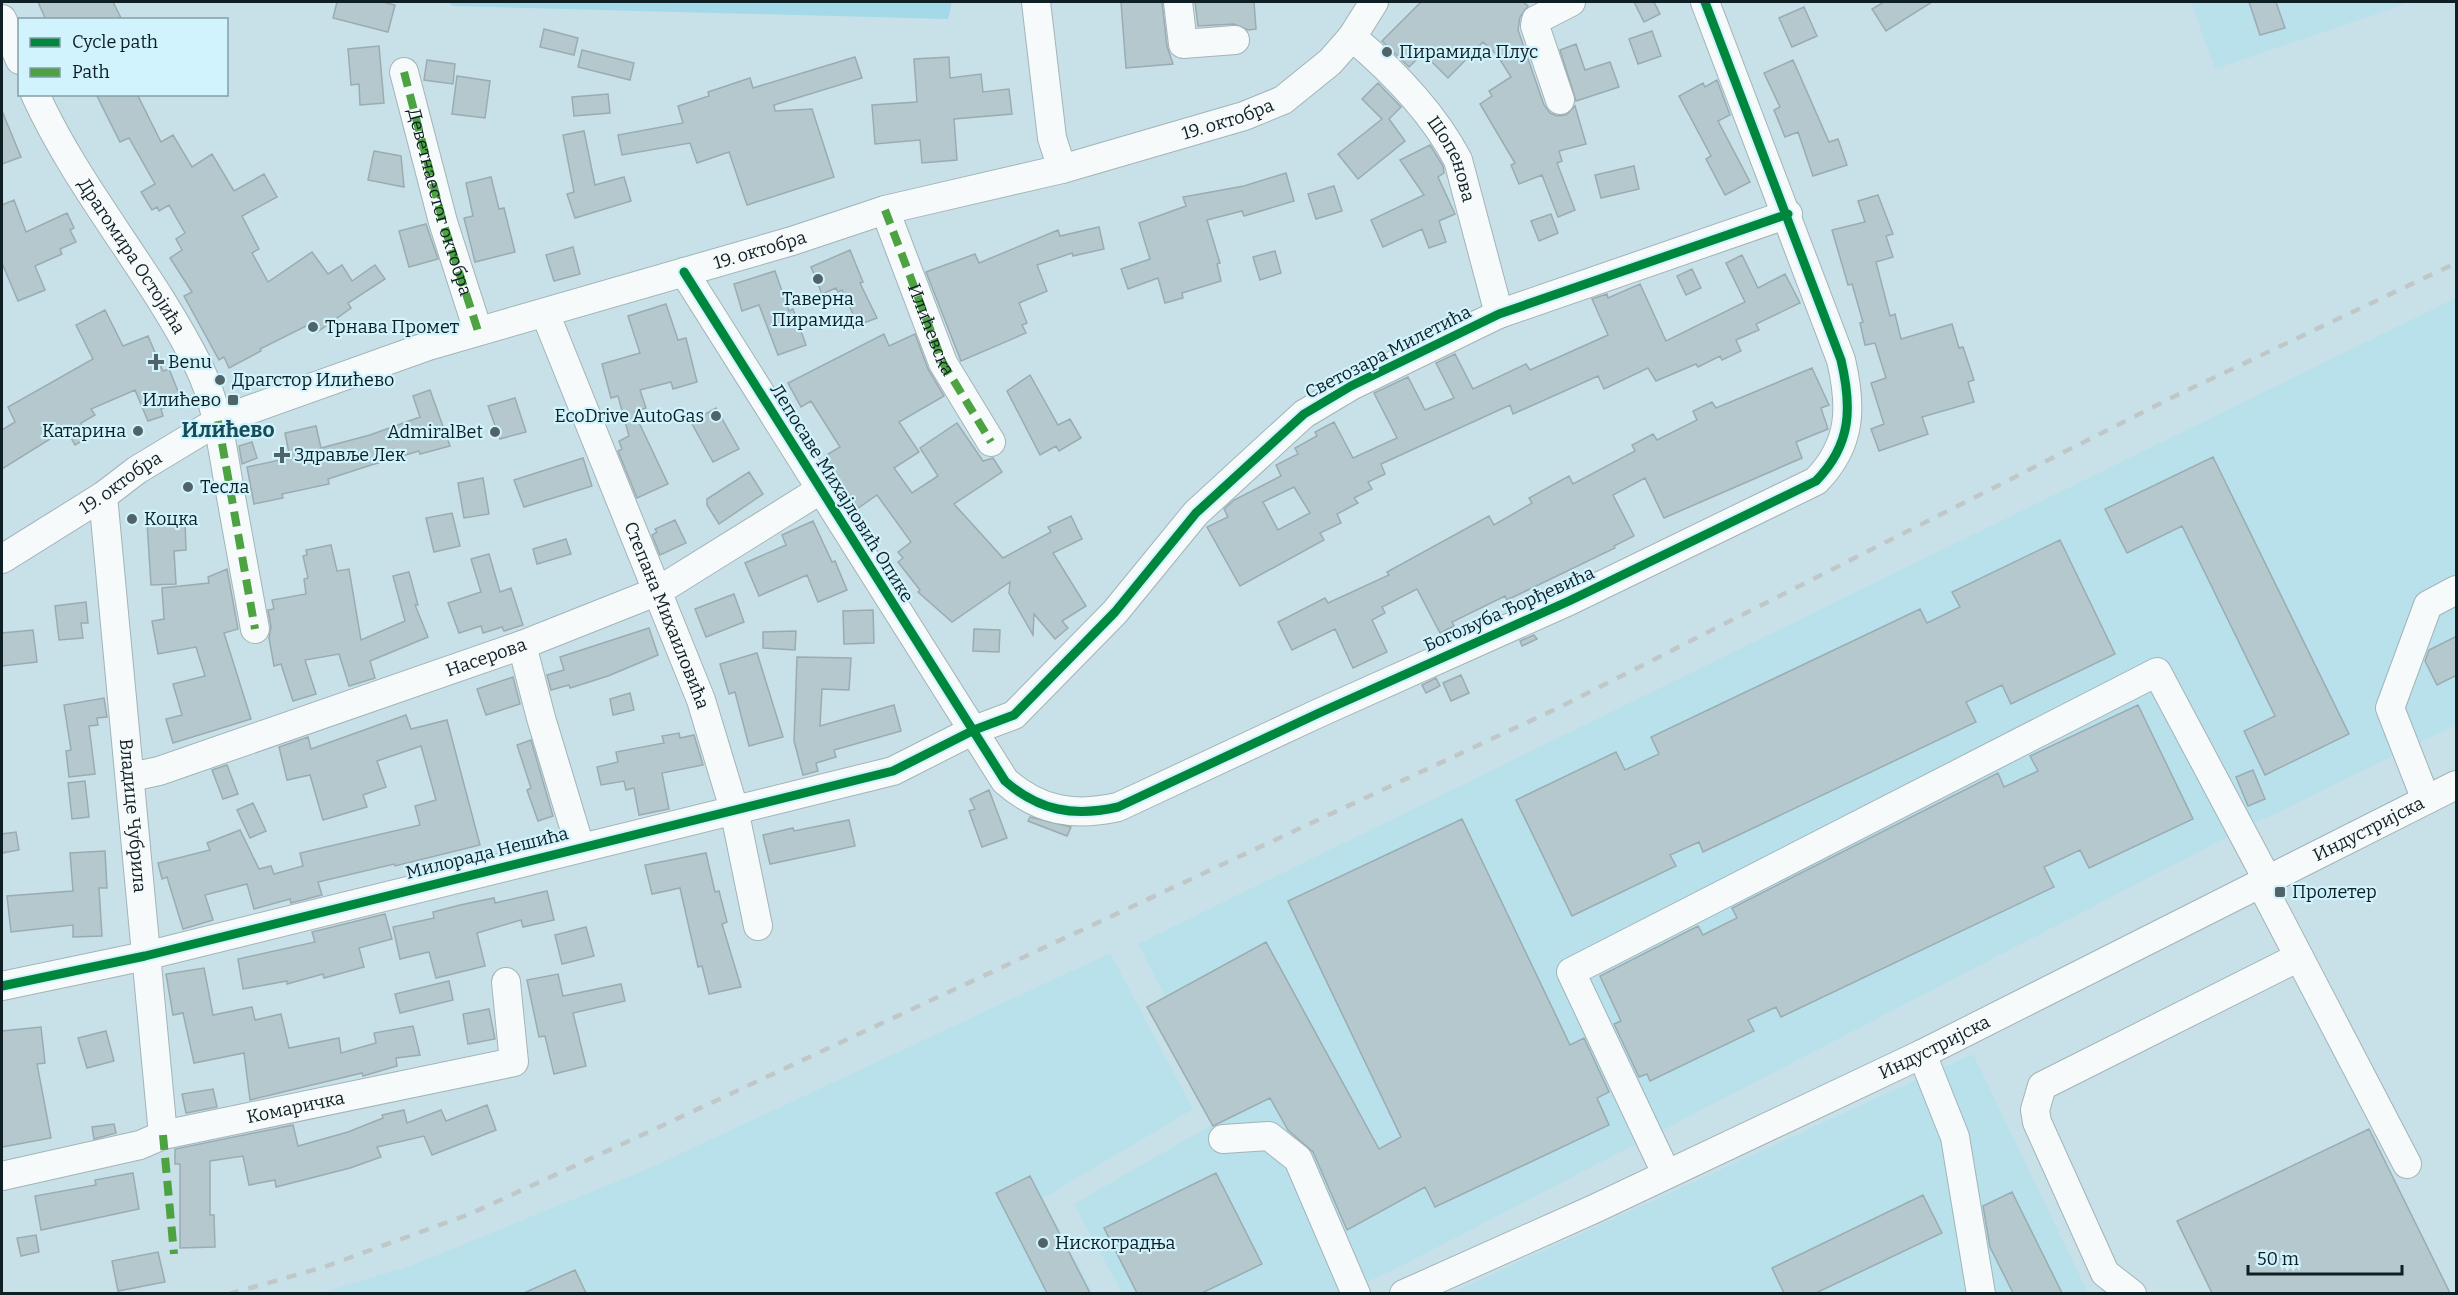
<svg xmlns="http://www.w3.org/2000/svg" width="2458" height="1295" font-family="Bitter,serif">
<rect width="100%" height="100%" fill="#c8e0e7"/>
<!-- built -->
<path fill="#b8e1ec" d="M2191 2H2411L2215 69Z
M2456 298V725L2219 841 1397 1268 1343 1293H1122L1074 1204 1227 1116 1138 944Z
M1110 953 1193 1109 1043 1198 1093 1293 318 1294 413 1265 650 1168Z
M1973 1054 2088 1293 1449 1294Z"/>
<!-- green -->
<path fill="#a3d9e8" d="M447 2H952L948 19 453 6Z"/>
<!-- building -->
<path fill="#b4c8cd" stroke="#9aacb2" stroke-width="1.5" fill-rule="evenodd" d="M38 2H113L122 20H46Z
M337 2H383L395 5 388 32 333 18Z
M1121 2H1162L1167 46 1173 64 1126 68Z
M1195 2H1254L1256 29 1248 30 1234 24 1198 26Z
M1421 2H1523L1528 6 1520 17 1518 30 1544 105 1550 113 1557 116 1566 115 1575 106 1586 144 1559 151 1562 161 1557 163 1575 210 1558 217 1542 175 1519 184 1511 165 1515 163 1480 104 1492 96 1489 91 1511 77 1497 55 1483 42 1448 78 1423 53 1409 67 1382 41Z
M1634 2H1654L1660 14 1644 22Z
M1884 2H1932L1886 31 1872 9Z
M2249 2H2276L2285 28 2260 35Z
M1804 7 1817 36 1792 47 1779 18Z
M544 29 578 38 574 55 540 47Z
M1652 31 1661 56 1638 64 1629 39Z
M1576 44 1585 70 1610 62 1619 87 1576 101 1560 50Z
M379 46 384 103 360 105 359 84 351 85 348 49Z
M582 50 634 63 630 80 578 67Z
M855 57 862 78 774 105 775 111 812 109 834 177 747 205 729 152 697 163 690 143 622 155 618 135 683 123 678 106 709 96 708 92 750 78 753 88Z
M949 57 950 78 981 74 983 92 1009 89 1012 114 954 119 957 160 922 163 920 140 875 144 872 105 917 102 914 59Z
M427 60 455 64 453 84 424 80Z
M1793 60 1829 142 1838 139 1847 165 1813 176 1798 132 1785 137 1774 110 1780 107 1764 73Z
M457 76 490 81 485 118 452 114Z
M1717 80 1730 115 1718 121 1750 182 1725 195 1706 159 1711 156 1679 96 1703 83 1705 87Z
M1378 83 1401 107 1389 119 1405 141 1358 179 1338 154 1382 119 1362 99Z
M96 94H137L161 142 173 135 192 167 212 154 234 191 264 174 277 197 242 216 259 249 252 253 268 282 312 252 328 274 342 265 352 281 375 265 385 279 348 303 351 308 316 333 310 324 260 349 261 351 229 368 224 357 219 360 184 296 192 292 170 258 182 250 176 239 185 233 169 205 159 211 157 207 152 210 141 192 155 184 129 138 120 142Z
M608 94 610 113 574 116 572 97Z
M2 111 21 157 2 164Z
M584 131 595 185 624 177 631 201 575 218 567 194 574 192 563 135Z
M1430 145 1443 166 1444 173 1438 177 1455 214 1439 221 1446 242 1429 248 1422 229 1383 247 1371 220 1424 195 1400 160Z
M374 151 401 156 404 187 368 180Z
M1634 166 1639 189 1601 198 1595 175Z
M1286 173 1294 201 1244 216 1242 211 1207 220 1220 263 1217 264 1221 281 1182 293 1183 298 1165 303 1158 278 1128 289 1121 269 1150 259 1139 223 1186 206 1183 197 1244 186Z
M491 177 499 209 504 208 515 252 475 262 464 218 473 216 466 183Z
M1334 186 1342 211 1316 219 1308 194Z
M1878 195 1893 234 1886 236 1893 257 1876 262 1890 316 1895 314 1901 339 1952 324 1959 348 1963 347 1974 380 1968 382 1974 402 1922 417 1928 434 1879 451 1871 429 1884 424 1871 383 1886 378 1875 343 1865 345 1860 323 1863 322 1852 284 1848 285 1832 230 1865 222 1858 201Z
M14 200 26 232 67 213 74 228 70 230 76 242 60 249 62 254 35 266 45 290 18 301 2 263V205Z
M1551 214 1558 233 1539 241 1531 221Z
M426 224 438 259 409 267 399 231Z
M1099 227 1104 249 1073 256 1072 253 1037 265 1047 291 1019 303 1027 323 1022 325 1026 333 961 361 926 272 975 254 979 263 1058 230 1060 236Z
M573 247 580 274 554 281 546 255Z
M850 250 863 282 860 283 877 318 858 325 842 290 838 292 836 288 822 294 811 267Z
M1275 251 1281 273 1260 280 1253 257Z
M1742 255 1758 288 1785 274 1800 303 1756 324 1759 330 1736 340 1741 351 1722 360 1720 356 1698 367 1696 364 1656 381 1648 368 1604 389 1598 376 1513 414 1510 405 1381 464 1385 474 1368 482 1372 489 1354 498 1358 503 1337 514 1341 523 1320 533 1324 540 1240 586 1207 527 1228 517 1224 509 1234 500 1281 476 1276 465 1298 454 1295 448 1317 436 1315 432 1334 422 1353 458 1397 438 1374 393 1408 377 1425 410 1454 398 1436 363 1455 354 1473 389 1526 364 1530 370 1608 335 1592 299 1607 294 1608 298 1640 284 1666 341 1745 302 1726 263ZM1294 487 1310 513 1278 530 1263 502Z
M1692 269 1701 288 1686 295 1677 276Z
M775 271 789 311 793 309 806 345 778 355 759 305 742 311 734 284Z
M666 304 678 340 686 338 697 382 673 389 671 382 640 390 646 408 634 412 668 484 637 498 618 451 622 449 619 441 629 436 618 396 611 398 602 364 640 353 628 316Z
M105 310 123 346 148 336 163 371 169 369 182 401 161 409 163 416 148 421 135 390 91 409 95 415 81 423 89 437 75 445 66 429 2 469V430L15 422 8 407 93 359 76 325Z
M884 334 889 346 915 334 928 369 944 396 899 422 919 452 894 468 912 493 938 476 920 448 957 423 983 461 993 458 1002 472 954 504 1003 558 1051 532 1048 527 1071 516 1082 539 1053 553 1086 606 1062 621 1068 628 1055 639 1034 614 1033 635 1009 593 1010 582 952 622 918 592 920 590 898 562 903 558 898 552 911 542 877 495 854 511 829 471 833 469 825 456 840 447 811 401 801 407 788 383Z
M1812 368 1829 405 1821 408 1828 429 1796 442 1802 458 1664 518 1645 478 1613 495 1634 536 1614 546 1615 548 1507 600 1505 596 1452 622 1454 626 1440 633 1417 589 1382 607 1385 613 1372 620 1387 652 1353 668 1335 629 1292 650 1278 622 1325 598 1328 603 1389 575 1387 572 1489 516 1494 525 1532 503 1529 498 1569 476 1573 484 1635 451 1632 445 1653 434 1657 440 1697 420 1693 411 1712 402 1716 408Z
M1030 375 1058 425 1070 419 1081 438 1059 451 1056 446 1040 455 1007 391Z
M430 390 450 446 420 454 419 451 368 466 328 479 329 484 282 494 283 498 254 504 247 467 290 458 285 433 316 426 321 448 370 435 420 417 413 396Z
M515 398 526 432 500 439 488 406Z
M716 408 739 449 713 462 691 422Z
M252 442 257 458 242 464 239 446Z
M2213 457 2349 734 2265 775 2244 731 2275 716 2182 526 2127 553 2105 509Z
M583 458 592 486 524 507 514 480Z
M749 472 763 494 719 524 707 505V499Z
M483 478 489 514 464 518 458 483Z
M452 513 460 546 434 552 426 518Z
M675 520 686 543 660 555 652 535 657 532 655 529Z
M185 521 186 550 174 551 176 584 151 585 147 522Z
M813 521 832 562 835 561 847 590 818 602 807 575 759 596 745 563 786 545 782 535Z
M566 539 571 554 537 564 533 549Z
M2060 540 2115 654 2011 704 2002 685 1966 702 1976 722 1703 852 1699 842 1670 855 1676 866 1572 916 1516 800 1616 752 1625 770 1659 754 1651 737 1920 609 1927 623 1960 607 1952 592Z
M331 545 337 571 349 569 361 640 405 621 393 576 409 572 418 605H415L428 637 370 661 375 678 349 686 339 654 305 660 316 694 293 701 281 664 274 666 269 638 271 627 268 610 274 609 272 600 306 594 304 579 308 578 303 556 307 555 306 550Z
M489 554 500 592 511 588 523 625 504 631 502 627 483 633 481 626 459 633 448 603 481 592 471 559Z
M227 569 238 629 224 633 251 719 173 743 166 719 182 715 173 684 205 676 196 647 158 654 152 621 164 619 162 588 209 583 208 577Z
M734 594 744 622 706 637 695 609Z
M86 602 88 623H81L83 638 59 640 55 606Z
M873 610 874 643 844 644 843 611Z
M649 628 658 655 608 676 570 688 569 685 551 690 547 675 564 670 560 657Z
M974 629 1000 630 999 652 973 651Z
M33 630 37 662 2 666V633Z
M796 631 795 650 763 648V632Z
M1534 635 1537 639 1522 646 1520 641Z
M2457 636V675L2437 685 2425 661 2429 650Z
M757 653 783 737 749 746 735 692 729 694 720 664Z
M797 657 851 658 849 690 822 689 820 726 894 705 901 731 834 750 836 757 816 763 818 771 803 775 794 741Z
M1461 675 1469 693 1451 701 1443 683Z
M513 677 520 704 486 715 477 689Z
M1436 678 1440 686 1426 693 1422 685Z
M630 693 634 710 613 715 610 699Z
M104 698 107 717 97 718 98 725 89 726 95 774 69 777 66 751 71 750 64 705Z
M2138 705 2193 819 2089 868 2080 850 2044 867 2054 887 1781 1017 1776 1007 1748 1020 1754 1031 1650 1081 1647 1074 1639 1077 1614 1024 1621 1021 1600 976 1698 926 1703 935 1737 918 1732 908 1998 773 2004 787 2038 771 2030 756Z
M406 715 411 729 447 720 480 845 395 866 394 864 318 882 322 895 291 903 290 899 254 909 247 884 205 895 213 920 183 929 167 877 162 879 158 863 210 850 207 843 240 830 259 869 271 866 274 874 303 866 300 853 420 825 415 806 436 800 421 746 377 761 386 787 363 795 367 807 323 820 310 775 287 780 279 747 308 737 311 749Z
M679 733 680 738 694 735 703 765 662 773 669 809 639 815 634 788 626 790 624 781 601 785 597 767 618 762 616 752 664 743 662 736Z
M531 740 553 816 538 821 527 790 531 788 517 745Z
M227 765 238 794 223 799 212 770Z
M2253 770 2265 799 2248 806 2236 777Z
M85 781 89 817 72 819 68 783Z
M989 790 1007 838 982 847 969 811 975 809 970 799Z
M253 803 266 831 250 838 237 810Z
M1030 817 1071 827 1067 836 1028 821Z
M1462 819 1570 1045 1584 1038 1609 1092 1597 1098 1609 1125 1435 1207 1425 1187 1347 1230 1313 1152 1288 1130 1270 1098 1213 1126 1147 1007 1266 942 1379 1149 1401 1137 1288 901Z
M849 820 855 846 770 864 763 835 793 828 794 831Z
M16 832 19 850 2 853V834Z
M105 851 107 888H99L102 936 73 937V925L11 932 7 896 73 891 70 853Z
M706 853 715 892 719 891 727 922 722 924 741 987 709 994 702 966 698 967 680 888 652 894 645 865Z
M547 891 554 920 523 927 521 920 477 933 485 966 436 978 429 952 400 959 393 927 434 918 433 912 460 905 494 898 495 903Z
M385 914 392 939 359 948 364 967 324 978 323 974 287 984V981L243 989 238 959 315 942 312 932Z
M586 927 594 956 562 964 555 935Z
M204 968 213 1015 252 1007 255 1020 281 1014 289 1048 339 1038 341 1053 376 1043 374 1033 413 1026 420 1055 396 1058 397 1066 363 1076 362 1073 250 1100 244 1053 194 1063 183 1013 173 1015 166 974Z
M558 974 563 996 621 984 625 1001 573 1013 586 1066 554 1074 545 1036 539 1037 527 980Z
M449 981 453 1000 400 1013 395 994Z
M489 1009 495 1039 468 1044 463 1014Z
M41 1027 45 1063 37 1064 51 1138 2 1147V1031Z
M106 1031 114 1061 87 1068 78 1038Z
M213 1089 217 1107 186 1113 182 1094Z
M487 1105 496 1130 432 1155 424 1136 377 1147 381 1157 350 1168 276 1187 275 1180 249 1185 243 1156 210 1161V1215H214L215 1247 180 1248V1164H175V1149L293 1125 298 1146 348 1132 383 1118 382 1115 404 1110 407 1123 441 1110 446 1121Z
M114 1124 116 1133 94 1139 92 1127Z
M2369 1129 2450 1293H2212L2177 1221Z
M133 1173 139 1209 41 1230 35 1196 96 1185 95 1180Z
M1216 1173 1262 1264 1202 1293H1137L1104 1228Z
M1030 1176 1090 1293H1047L996 1193Z
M2012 1192 2062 1293H2013L1990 1247 1983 1206Z
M1923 1195 1942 1233 1816 1293H1784L1772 1268Z
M36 1235 39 1252 21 1256 17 1238Z
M158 1252 165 1282 118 1291 112 1261Z
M575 1270 586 1293H524Z"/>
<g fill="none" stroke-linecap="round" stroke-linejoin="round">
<!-- minor casing -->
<g stroke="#a2b4b9" stroke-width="30">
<g id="minor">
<path d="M1036 2 1052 138 1062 169"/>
<path d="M1178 2 1183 44 1235 40"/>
<path d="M2 19 20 60"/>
<path id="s1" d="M1352 37C1394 72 1432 111 1458 160L1499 314"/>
<path d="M404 72 443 222 478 331"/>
<path id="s2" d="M35 94C79 191 152 272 199 367 217 404 222 446 229 486 238 533 246 581 255 629"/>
<path d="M1560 100 1535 26 1536 20 1571 2"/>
<path id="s3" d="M885 210 943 363 991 442"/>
<path d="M684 272 1005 781C1039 811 1074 817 1118 807L1319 713 1569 601 1816 481C1852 444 1852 407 1841 360L1705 2"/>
<path id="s4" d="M545 313 701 700 734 809 758 926"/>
<path id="s5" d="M103 496 163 1135"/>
<path id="s6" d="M2 559 103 496 137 470 218 421 428 346 792 241 885 210 1062 169 1244 116 1283 100 1330 62 1352 37 1374 2"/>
<path d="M522 645 541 718 580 847"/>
<path id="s7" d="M131 777 159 771 522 645 658 591 820 490"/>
<path d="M2426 800 2390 708 2428 605 2456 590"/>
<path d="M2260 882 2407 1164"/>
<path d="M2 986 145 956 893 771 974 730 1014 715 1115 612 1196 513 1304 414 1351 386 1499 314 1788 214"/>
<path d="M1922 1054 1955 1137 1981 1294"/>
<path d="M1223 1139 1269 1136 1298 1159 1356 1294"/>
<path d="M1666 1173 1571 972 2157 672 2267 879"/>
<path id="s8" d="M2 1176 140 1145 163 1135 514 1062 506 982"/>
<path id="s9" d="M1404 1294 1594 1209 1922 1054 2456 785"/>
<path d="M2132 1294 2105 1273 2037 1122 2035 1110 2042 1086 2299 957"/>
</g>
</g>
<!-- minor -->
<use href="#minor" stroke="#f7fafb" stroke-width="28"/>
<!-- rail -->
<path stroke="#c0c7c9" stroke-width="4.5" stroke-dasharray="10 10" stroke-linecap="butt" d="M229 1294 324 1267 470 1214 655 1129 1558 708 2171 398 2456 263"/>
<!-- quiet -->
<g stroke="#4da242" stroke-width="8" stroke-dasharray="15 8" stroke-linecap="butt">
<path id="s10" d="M404 72 443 222 478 331"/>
<path d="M885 210 943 363 991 442"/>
<path d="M218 421 255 629"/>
<path d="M163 1135 174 1254"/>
</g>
<!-- cycleway casing -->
<g stroke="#d0f3fd" stroke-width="13">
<path id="cycleway" d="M684 272 1005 781C1039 811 1074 817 1118 807L1319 713 1569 601 1816 481C1852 444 1852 407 1841 360L1705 2
M2 986 145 956 893 771 974 730 1014 715 1115 612 1196 513 1304 414 1351 386 1499 314 1788 214"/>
</g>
<!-- cycleway -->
<use href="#cycleway" stroke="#00873e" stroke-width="9"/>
</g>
<!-- markers -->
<g fill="#506369" stroke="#d0f3fd" stroke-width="2">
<circle cx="1387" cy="52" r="6"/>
<circle cx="818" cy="279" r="6"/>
<circle cx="313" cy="327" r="6"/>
<path d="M153 353h6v6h6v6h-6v6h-6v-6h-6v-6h6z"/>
<circle cx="220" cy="380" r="6"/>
<rect x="227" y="394" width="12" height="12" rx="3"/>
<circle cx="716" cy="416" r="6"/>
<circle cx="138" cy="431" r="6"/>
<circle cx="495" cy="432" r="6"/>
<path d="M279 446h6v6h6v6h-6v6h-6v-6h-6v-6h6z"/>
<circle cx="188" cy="487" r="6"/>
<circle cx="132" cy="519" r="6"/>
<rect x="2274" y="886" width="12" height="12" rx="3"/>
<circle cx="1043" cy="1243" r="6"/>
</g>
<g text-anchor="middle" stroke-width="4.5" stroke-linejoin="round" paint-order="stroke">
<!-- poi labels -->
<g font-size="18" fill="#0f2025" stroke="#d0f3fd" text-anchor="start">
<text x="1399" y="58">Пирамида Плус</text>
<text x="818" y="305" text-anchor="middle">Таверна<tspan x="818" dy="21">Пирамида</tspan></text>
<text x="325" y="333">Трнава Промет</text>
<text x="168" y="368">Benu</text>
<text x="232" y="386">Драгстор Илићево</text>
<text x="221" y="406" text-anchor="end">Илићево</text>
<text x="704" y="422" text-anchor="end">EcoDrive AutoGas</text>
<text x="126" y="437" text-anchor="end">Катарина</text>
<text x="483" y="438" text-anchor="end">AdmiralBet</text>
<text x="294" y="461">Здравље Лек</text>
<text x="200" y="493">Тесла</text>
<text x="144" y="525">Коцка</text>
<text x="2292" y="898">Пролетер</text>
<text x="1055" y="1249">Нискоградња</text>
</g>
<!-- street labels -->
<g font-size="18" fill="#0f2025" stroke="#d0f3fd">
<text dy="6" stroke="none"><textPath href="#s6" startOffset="1311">19. октобра</textPath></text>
<text dy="6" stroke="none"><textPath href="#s1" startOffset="160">Шопенова</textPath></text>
<text dy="6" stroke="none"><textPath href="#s10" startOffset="135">Деветнаестог октобра</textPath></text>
<text dy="6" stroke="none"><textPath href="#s6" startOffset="825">19. октобра</textPath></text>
<text dy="6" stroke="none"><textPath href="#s2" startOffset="189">Драгомира Остојића</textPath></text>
<text dy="6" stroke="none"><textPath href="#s3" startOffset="128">Илићевска</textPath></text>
<text transform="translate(1388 352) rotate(-27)" y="6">Светозара Милетића</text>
<text dy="6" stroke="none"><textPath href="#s6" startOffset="141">19. октобра</textPath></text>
<text transform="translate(842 493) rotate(58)" y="6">Лепосаве Михајловић Опике</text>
<text transform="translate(1509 609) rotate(-24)" y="6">Богољуба Ђорђевића</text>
<text dy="6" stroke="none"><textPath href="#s4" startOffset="326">Степана Михаиловића</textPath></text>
<text dy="6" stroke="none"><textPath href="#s7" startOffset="375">Насерова</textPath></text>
<text dy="6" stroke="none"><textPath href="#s5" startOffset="321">Владице Чубрила</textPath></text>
<text dy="6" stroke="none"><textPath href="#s9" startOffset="1071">Индустријска</textPath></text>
<text transform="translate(487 853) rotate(-14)" y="6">Милорада Нешића</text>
<text dy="6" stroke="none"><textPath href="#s9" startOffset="585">Индустријска</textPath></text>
<text dy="6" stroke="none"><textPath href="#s8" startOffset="302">Комаричка</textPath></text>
</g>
<!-- quarter labels -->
<g font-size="21" font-weight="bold" fill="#154d5a" stroke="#d0f3fd">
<text x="228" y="437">Илићево</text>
</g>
</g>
<!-- border -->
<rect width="2458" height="1295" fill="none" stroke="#0f2025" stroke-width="6"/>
<!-- legend -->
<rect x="18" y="18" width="210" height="78" fill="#d0f3fd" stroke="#839fa7" stroke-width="1.5"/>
<rect x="30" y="38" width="30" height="9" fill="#00873e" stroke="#839fa7" stroke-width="1.5"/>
<text x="72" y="48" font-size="18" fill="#0f2025">Cycle path</text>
<rect x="30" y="68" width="30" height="9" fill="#4da242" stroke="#839fa7" stroke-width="1.5"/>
<text x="72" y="78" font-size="18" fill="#0f2025">Path</text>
<!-- scale -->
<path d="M2248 1265v9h154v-9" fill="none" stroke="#0f2025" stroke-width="3"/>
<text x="2257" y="1265" font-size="18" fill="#0f2025" stroke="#d0f3fd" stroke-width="4.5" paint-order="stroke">50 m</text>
</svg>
